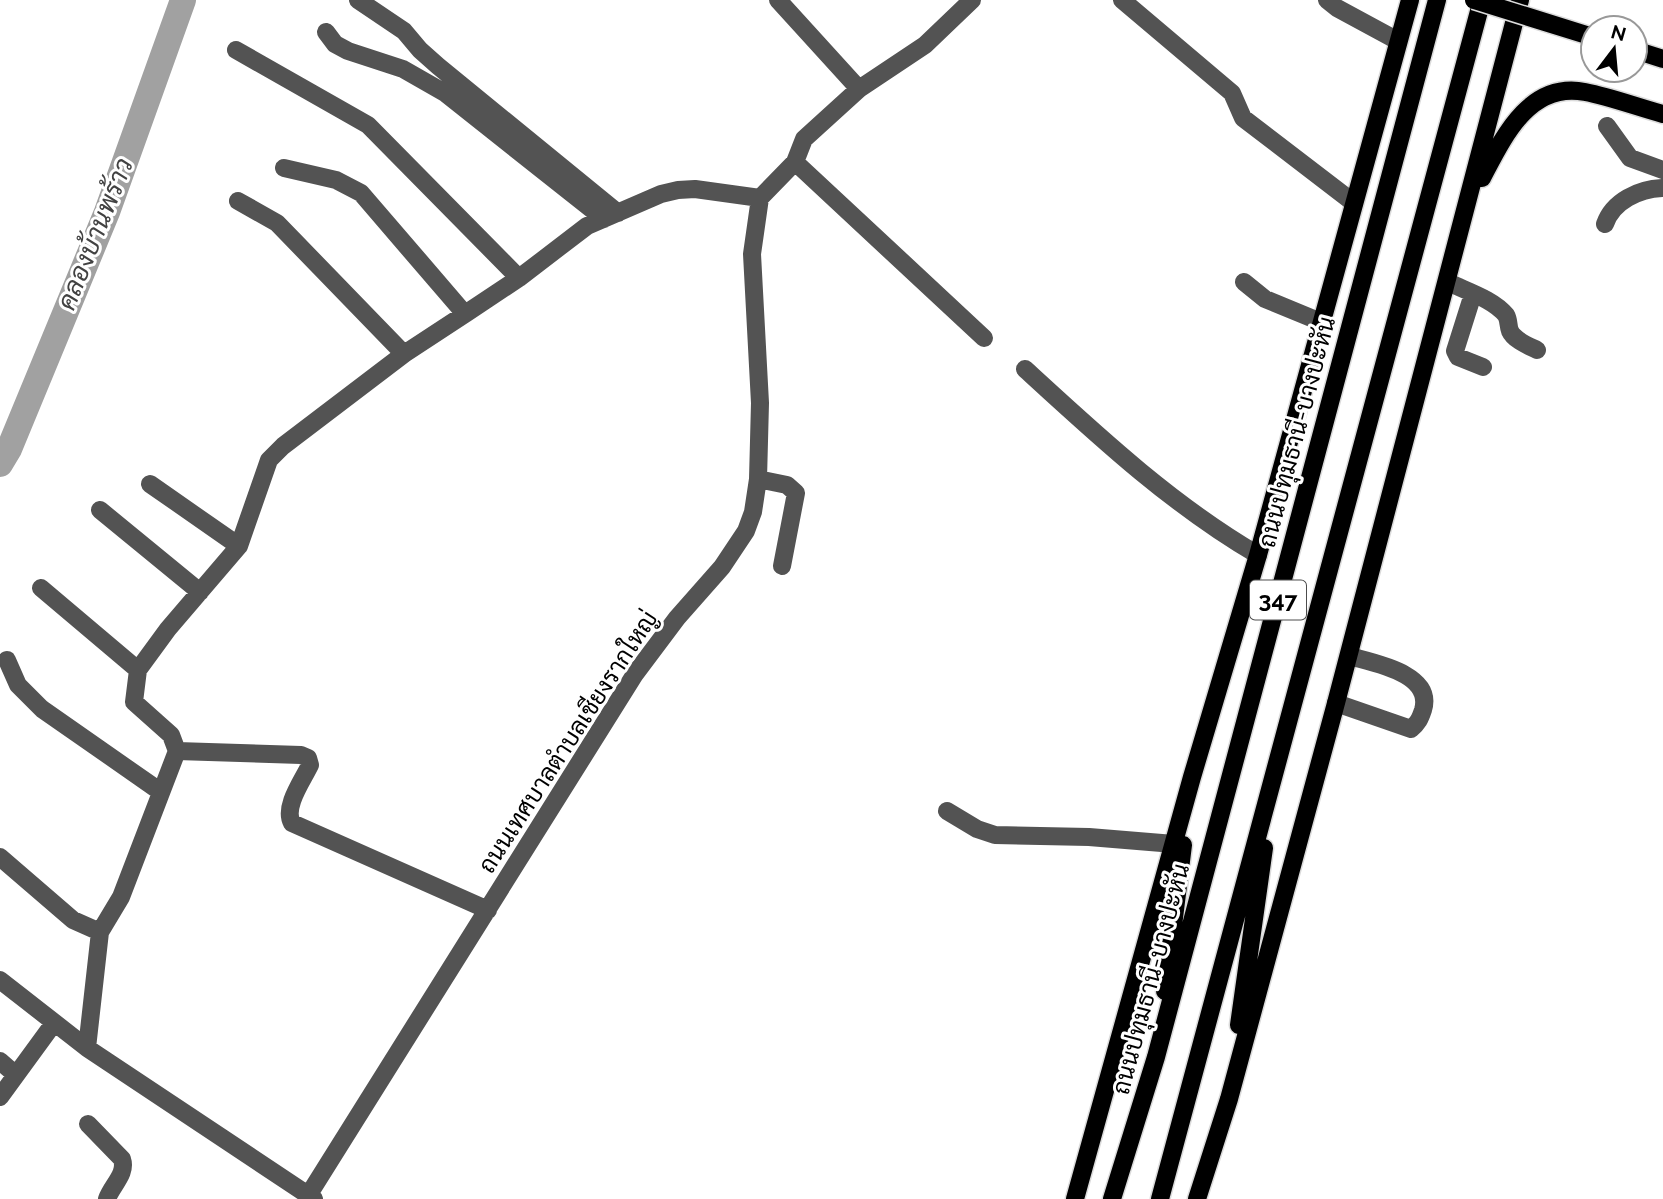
<svg xmlns="http://www.w3.org/2000/svg" width="1663" height="1199" font-family="Raleway,Sarabun,sans-serif">
<rect width="100%" height="100%" fill="#fff"/>
<g fill="none" stroke-linecap="round" stroke-linejoin="round">
<!-- river -->
<path stroke="#a1a1a1" stroke-width="26" d="M0 464 9 449 107 212 183 0"/>
<!-- major casing -->
<g stroke="#dbdbdb" stroke-width="21">
<path id="major" d="M1635 50 1663 59
M1482 178C1503 138 1529 81 1585 92 1611 97 1637 107 1663 114
M1165 991 1183 845
M1239 1025 1264 848
M1075 1199 1192 777 1258 555 1410 0
M1112 1199 1156 1057 1437 0
M1160 1199 1482 0
M1197 1199 1229 1099 1336 703 1520 0"/>
</g>
<!-- minor -->
<path stroke="#535353" stroke-width="18" d="M358 0 404 31 420 50 438 66 618 213
M778 0 859 89
M1122 0 1232 93 1243 118 1354 203
M1327 0 1337 8 1398 41
M326 32 335 44 348 51 403 69 445 93 604 219
M236 50 368 125 519 278
M1607 126 1630 158 1663 170
M795 162 984 338
M284 168 336 180 361 193 465 314 519 278 587 226 661 194 678 190 695 189 760 198
M238 201 277 223 404 354
M1605 224C1613 201 1639 189 1662 188
M1244 282 1265 299 1321 322
M1448 282C1466 291 1493 299 1506 315 1509 320 1508 326 1510 331 1514 340 1529 346 1537 350
M1473 294 1455 351 1458 357 1483 367
M1025 369C1098 436 1172 505 1258 555
M758 479 787 485 796 493 782 566
M150 484 239 546
M100 510 200 592
M41 588 138 670
M7 660 18 685 42 709 161 792
M1336 703 1411 729C1418 723 1420 719 1423 710 1434 673 1373 663 1349 656
M177 751 301 755 308 758 310 765C303 780 283 807 292 823L488 910
M947 811 977 829 995 835 1089 837 1174 844
M0 857 73 920 100 932
M0 980 87 1048 314 1199
M87 1048 100 932 121 897 177 751 171 735 134 702 138 670 168 629 239 546 269 460 283 446 404 354 465 314
M0 1061 16 1075
M0 1097 54 1023
M88 1124 122 1159C127 1174 112 1185 107 1199
M306 1199 635 674 677 618 722 567 746 531 753 512 758 479 760 403 752 254 760 198 795 162 804 139 859 89 925 45 972 0"/>
<!-- major -->
<use href="#major" stroke="#000" stroke-width="18"/>
<!-- major-bridge casing -->
<g stroke="#dbdbdb" stroke-width="21" stroke-linecap="butt">
<path id="major-bridge" d="M1474 0 1593 37"/>
</g>
<!-- major-bridge -->
<use href="#major-bridge" stroke="#000" stroke-width="18"/>
</g>
<g text-anchor="middle" stroke-width="6" stroke-linejoin="round" paint-order="stroke">
<!-- shield labels -->
<rect fill="#fff" stroke="#4c4c4c" stroke-width="2" x="1250" y="580.5" width="56" height="39" rx="5"/>
<g font-size="23" font-weight="bold" fill="#000">
<text x="1278" y="608">347</text>
</g>
<!-- street labels -->
<g font-size="24" fill="#000" stroke="#fff">
<text transform="translate(1297 432) rotate(-75)" y="8">ถนนปทุมธานี-บางปะหัน</text>
<text transform="translate(568 742) rotate(-57)" y="8">ถนนเทศบาลตำบลเชียงรากใหญ่</text>
<text transform="translate(1151 979) rotate(-75)" y="8">ถนนปทุมธานี-บางปะหัน</text>
</g>
<!-- water labels -->
<g font-size="26" font-style="italic" fill="#424242" stroke="#fff">
<text transform="translate(95 234) rotate(-68)" y="9">คลองบ้านพร้าว</text>
</g>
</g>
<!-- north arrow -->
<g transform="translate(1614 49) rotate(16)"><circle r="33" fill="#ffffff" stroke="#999999" stroke-width="2"/>
<path d="M0-5L12 26L0 18L-12 26Z" fill="#000000"/>
<text y="-10" font-size="19" font-weight="bold" text-anchor="middle" fill="#000000">N</text>
</g>
</svg>
